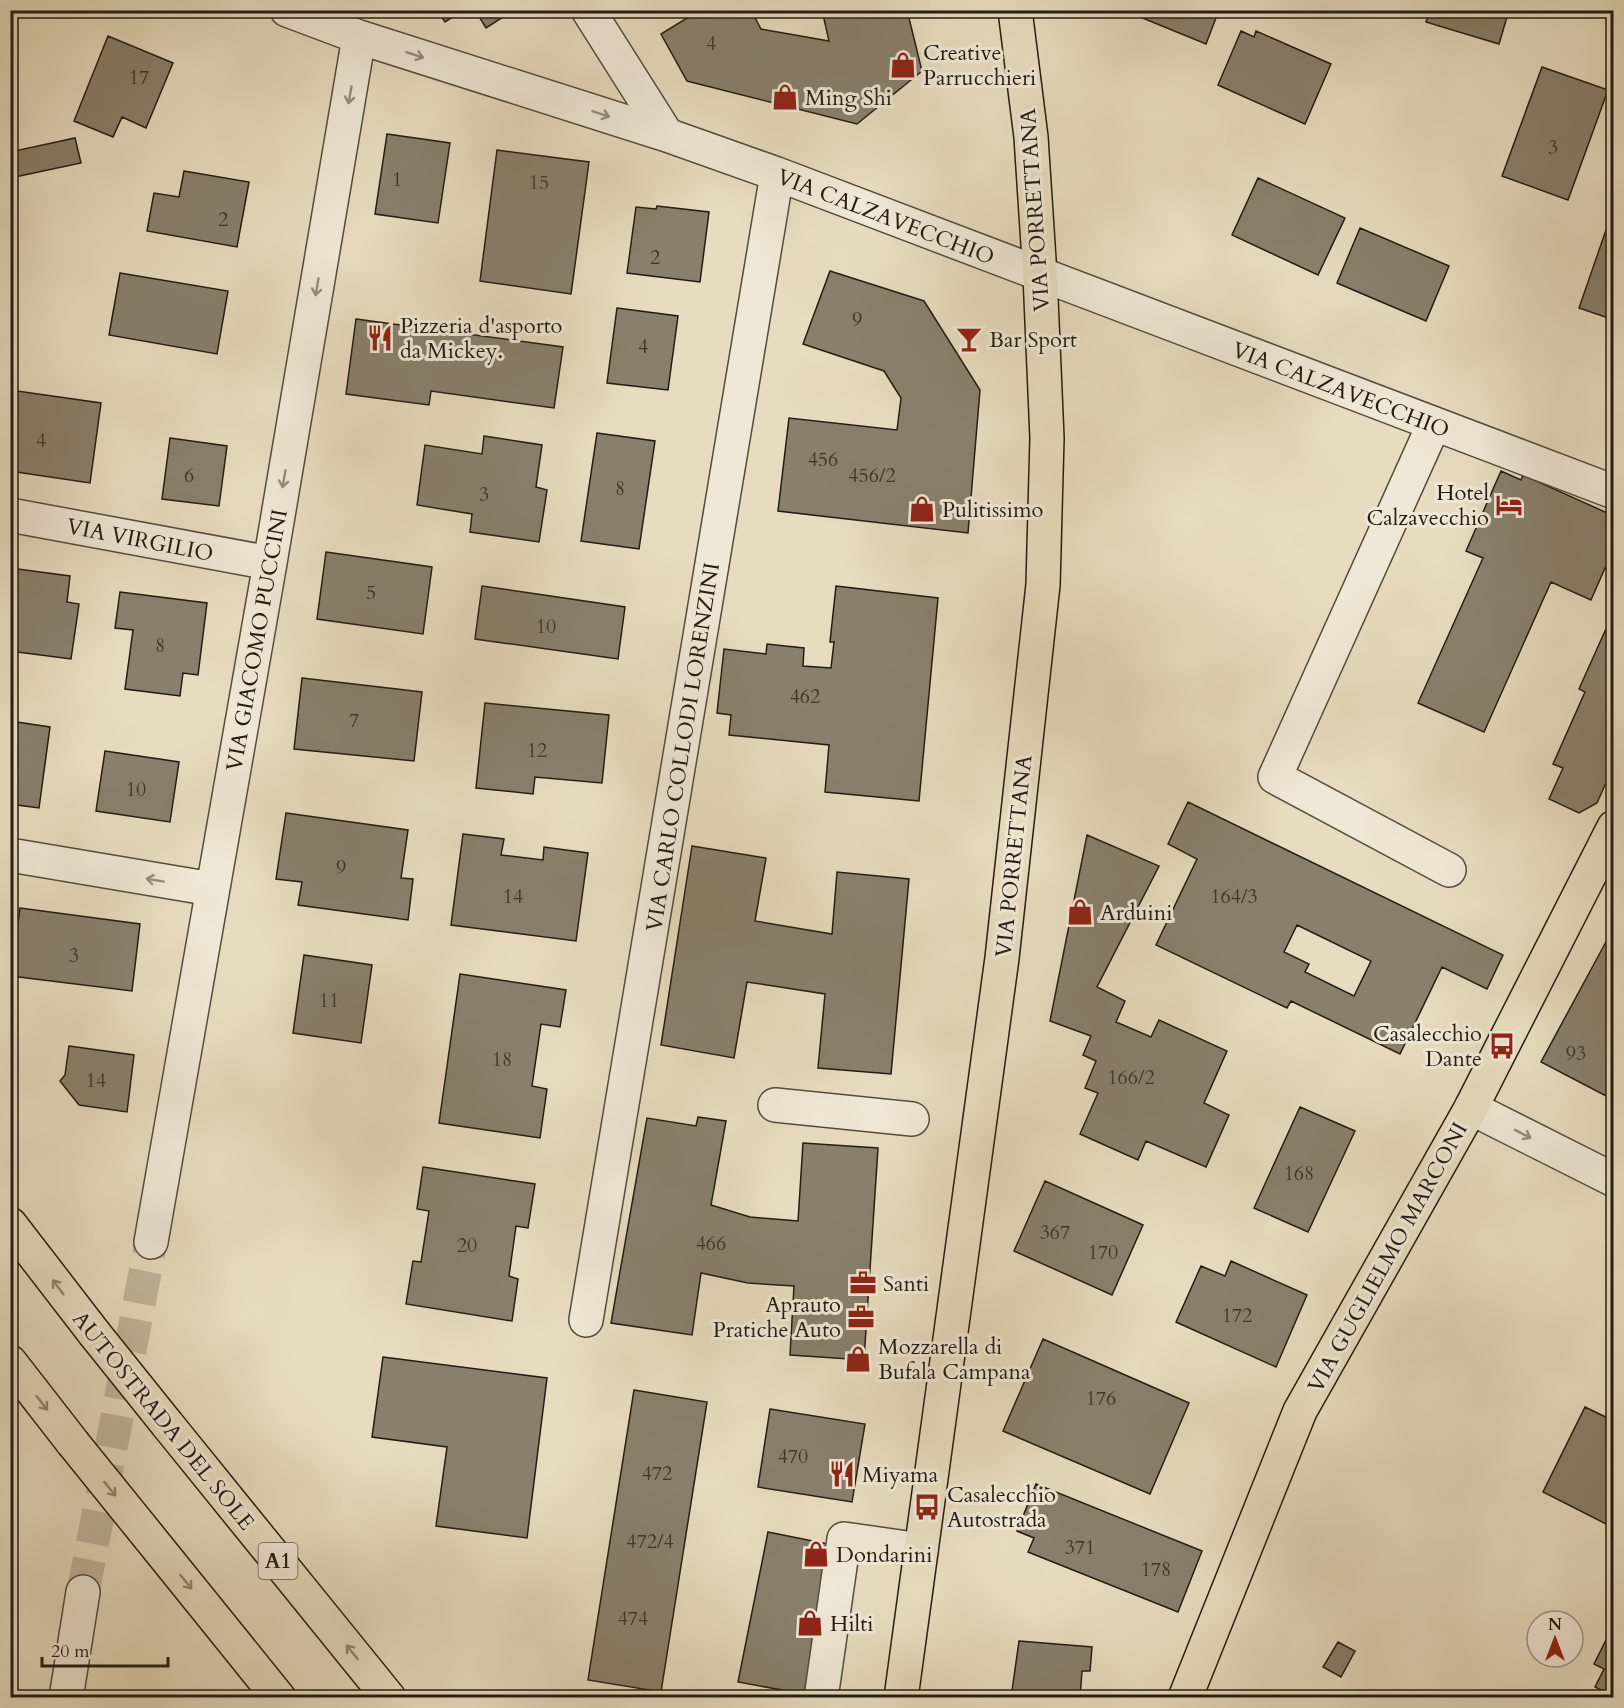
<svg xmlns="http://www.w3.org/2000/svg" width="1624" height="1708" font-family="Cardo,serif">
<rect width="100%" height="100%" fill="#e8dcc0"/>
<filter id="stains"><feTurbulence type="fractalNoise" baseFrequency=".00333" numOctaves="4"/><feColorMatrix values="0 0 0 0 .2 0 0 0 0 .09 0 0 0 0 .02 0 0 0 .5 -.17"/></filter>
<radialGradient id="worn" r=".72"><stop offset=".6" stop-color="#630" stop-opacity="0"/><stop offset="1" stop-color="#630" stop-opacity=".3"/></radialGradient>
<!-- building -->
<path fill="#89806c" stroke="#231c12" stroke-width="1.5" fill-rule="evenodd" d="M437 10H464L445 22Z
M475 10H514L486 28Z
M700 10H751L761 29 829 41 822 10H907L922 71 857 124 687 81 661 34Z
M1123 10H1219L1206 44Z
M1430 10H1509L1499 44 1426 22Z
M1241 31 1254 37 1256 31 1331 64 1305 124 1218 85Z
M108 36 173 63 146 128 122 117 113 137 74 121Z
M1542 67 1608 90 1568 200 1502 176Z
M387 134 450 143 438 223 375 214Z
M75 138 81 163 10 178V152Z
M497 150 589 162 571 294 480 281Z
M184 171 249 182 237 247 147 231 154 193 179 197Z
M1258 178 1345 218 1318 275 1232 235Z
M657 206 709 212 700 282 627 273 636 207 656 209Z
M1614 207V320L1579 308Z
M1360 228 1449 266 1426 321 1337 283Z
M830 271 924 301 980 390 968 533 778 511 789 418 897 430 901 398 884 371 803 344Z
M120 273 228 291 217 354 109 335Z
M617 308 678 316 668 390 607 383Z
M356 319 563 347 554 408 431 391 429 405 346 394Z
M10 390 101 403 90 483 10 471Z
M597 433 655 441 639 549 581 541Z
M484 436 542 445 536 487 547 490 539 542 470 532 472 514 417 505 425 445 482 454Z
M170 438 227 446 219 506 162 499Z
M1501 471 1521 480 1523 475 1614 516V572L1605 568 1591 600 1551 582 1484 732 1418 703 1483 558 1466 551Z
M326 552 432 567 423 634 317 619Z
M10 568 70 576 67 602 79 604 71 659 10 651Z
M482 586 625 607 618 659 475 639Z
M836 586 938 598 919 801 825 792 829 745 729 735 731 715 717 713 724 649 766 654 767 644 804 648 803 666 831 668 834 642H830Z
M120 592 207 603 198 675 183 673 180 696 125 689 133 630 115 628Z
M1614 611V765L1597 803 1579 813 1549 799 1563 768 1553 764 1585 692 1579 689Z
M302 678 422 692 414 761 294 749Z
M485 703 609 715 602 783 535 777 533 794 476 788Z
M10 721 50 727 39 808 10 804Z
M105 751 179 762 170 822 96 811Z
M1188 802 1503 955 1487 989 1442 967 1400 1054 1291 1001 1287 1008 1156 945 1197 859 1168 844ZM1297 925 1371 961 1354 996 1305 972 1309 964 1284 952Z
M286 813 408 830 401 878 413 879 408 920 298 905 302 882 276 879Z
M463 834 504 839 501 855 543 860 544 847 588 853 576 941 451 925Z
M1087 835 1159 866 1097 987 1125 1001 1116 1022 1151 1037 1159 1020 1227 1051 1204 1103 1229 1115 1206 1167 1146 1141 1138 1160 1080 1134 1098 1093 1085 1088 1096 1061 1083 1055 1091 1036 1050 1021Z
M692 846 766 858 755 921 832 934 837 872 909 879 891 1074 818 1068 825 994 747 982 734 1058 661 1045Z
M20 908 140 924 132 991 11 976Z
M1614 927V1086L1608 1097 1541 1062Z
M304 955 372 965 361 1043 293 1033Z
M460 974 566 990 560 1027 541 1024 532 1086 547 1089 540 1138 439 1123Z
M69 1046 134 1055 127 1112 79 1105 60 1081 65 1075Z
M1300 1107 1355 1131 1308 1232 1254 1208Z
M698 1117 726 1121 711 1205 750 1217 798 1221 803 1143 878 1148 864 1360 790 1355 794 1286 748 1283 701 1273 692 1335 611 1323 647 1118 696 1126Z
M423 1167 535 1184 528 1228 516 1226 509 1276 518 1279 512 1321 406 1304 413 1261 421 1262 429 1211 417 1209Z
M1045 1181 1143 1225 1112 1295 1014 1251Z
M1231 1261 1307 1295 1276 1367 1176 1322 1201 1266 1225 1276Z
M1043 1339 1189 1403 1150 1494 1003 1431Z
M383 1357 547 1378 527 1538 436 1526 447 1447 372 1437Z
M634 1390 707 1402 661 1692 588 1680Z
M1585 1407 1614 1421V1528L1543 1492Z
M770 1409 865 1424 852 1502 758 1487Z
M1036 1484 1202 1551 1178 1612 1028 1552 1034 1538 1017 1531Z
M768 1532 833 1545 804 1694 738 1682Z
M1614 1624V1697L1595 1687 1604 1669 1594 1664Z
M1019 1641 1092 1647 1090 1671H1082L1080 1698H1011Z
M1338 1642 1355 1651 1341 1677 1323 1667Z"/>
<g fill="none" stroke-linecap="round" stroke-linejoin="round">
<!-- minor-tunnel -->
<path stroke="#c1b69d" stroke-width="33" stroke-dasharray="33 16" stroke-linecap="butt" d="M83 1592 151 1242"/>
<!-- minor casing -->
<g stroke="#544c3e" stroke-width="36">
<path id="minor" d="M287 10 359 37 667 135 777 174 1614 492
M588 10 667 135
M1434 424 1275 777 1449 870
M10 515 270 563
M10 855 212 889
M775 1105 912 1119
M1471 1108 1614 1180
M151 1242 270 563 359 37
M586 1320 777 174
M66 1698 83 1592
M821 1698 844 1539 921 1550"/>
</g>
<!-- major casing -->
<g stroke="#231c12" stroke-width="36">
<path id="major" d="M901 1698 1002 958 1043 585 1047 438 1040 275 1031 137 1015 10
M1185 1698 1300 1411 1471 1108 1614 827"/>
</g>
<!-- highway casing -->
<g stroke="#231c12" stroke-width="36">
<path id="highway" d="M10 1224 94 1333
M10 1362 73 1443
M167 1424 389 1698
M149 1537 279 1698"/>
</g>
<!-- minor -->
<use href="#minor" stroke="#f0e8d6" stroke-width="33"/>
<!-- major -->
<use href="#major" stroke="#e8dcc0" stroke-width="33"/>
<!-- highway -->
<use href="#highway" stroke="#e8dcc0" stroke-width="33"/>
<!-- highway-bridge casing -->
<g stroke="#231c12" stroke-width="36" stroke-linecap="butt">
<path id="highway-bridge" d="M94 1333 167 1424
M73 1443 149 1537"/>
</g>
<!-- highway-bridge -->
<use href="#highway-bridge" stroke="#e8dcc0" stroke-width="33"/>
</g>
<!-- one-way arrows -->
<defs><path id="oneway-shaft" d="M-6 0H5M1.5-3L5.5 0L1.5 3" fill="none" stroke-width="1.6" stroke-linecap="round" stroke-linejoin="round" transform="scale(1.5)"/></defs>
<g stroke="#948c7e">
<use href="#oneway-shaft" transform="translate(415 55) rotate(18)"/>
<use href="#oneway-shaft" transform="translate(350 95) rotate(100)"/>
<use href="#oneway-shaft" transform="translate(601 114) rotate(18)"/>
<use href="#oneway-shaft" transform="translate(317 287) rotate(100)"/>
<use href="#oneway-shaft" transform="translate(284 479) rotate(100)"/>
<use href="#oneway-shaft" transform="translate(155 880) rotate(-170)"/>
<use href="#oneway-shaft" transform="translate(1523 1134) rotate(27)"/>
</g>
<g stroke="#8f8672">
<use href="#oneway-shaft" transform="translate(58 1287) rotate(-127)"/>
<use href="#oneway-shaft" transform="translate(42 1403) rotate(52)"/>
<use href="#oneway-shaft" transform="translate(110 1489) rotate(51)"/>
<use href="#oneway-shaft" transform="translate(186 1582) rotate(51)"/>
<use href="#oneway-shaft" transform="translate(352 1652) rotate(-129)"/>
</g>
<!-- icons -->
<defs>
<g id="shop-bare" transform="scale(2.07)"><path d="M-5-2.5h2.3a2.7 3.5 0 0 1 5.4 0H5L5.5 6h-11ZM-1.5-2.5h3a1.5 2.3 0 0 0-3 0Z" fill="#8f2418" stroke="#f0e8d6" stroke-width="2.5" paint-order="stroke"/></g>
<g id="restaurant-bare" transform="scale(2.07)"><path d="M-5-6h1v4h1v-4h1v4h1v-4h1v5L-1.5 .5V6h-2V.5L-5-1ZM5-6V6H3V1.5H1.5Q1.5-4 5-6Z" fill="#8f2418" stroke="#f0e8d6" stroke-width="2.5" paint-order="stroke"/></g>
<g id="bar-bare" transform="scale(2.07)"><path d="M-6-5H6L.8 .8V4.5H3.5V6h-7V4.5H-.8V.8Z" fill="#8f2418" stroke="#f0e8d6" stroke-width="2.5" paint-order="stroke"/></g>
<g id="hotel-bare" transform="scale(2.07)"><path d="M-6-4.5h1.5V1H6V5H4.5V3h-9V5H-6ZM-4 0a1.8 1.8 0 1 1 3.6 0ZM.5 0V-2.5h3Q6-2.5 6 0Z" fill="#8f2418" stroke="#f0e8d6" stroke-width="2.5" paint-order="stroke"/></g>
<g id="bus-bare" transform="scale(2.07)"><path d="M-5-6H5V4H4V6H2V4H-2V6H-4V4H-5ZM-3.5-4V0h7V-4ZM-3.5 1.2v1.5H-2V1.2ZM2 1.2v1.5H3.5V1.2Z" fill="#8f2418" stroke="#f0e8d6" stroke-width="2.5" paint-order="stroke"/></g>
<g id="office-bare" transform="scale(2.07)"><path d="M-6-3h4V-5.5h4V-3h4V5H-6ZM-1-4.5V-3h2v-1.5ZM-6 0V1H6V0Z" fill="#8f2418" stroke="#f0e8d6" stroke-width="2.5" paint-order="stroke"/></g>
</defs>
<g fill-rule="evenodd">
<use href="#shop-bare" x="903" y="65"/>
<use href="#shop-bare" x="785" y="97"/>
<use href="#restaurant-bare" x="380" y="338"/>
<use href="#bar-bare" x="969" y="339"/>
<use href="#hotel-bare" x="1509" y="505"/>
<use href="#shop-bare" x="922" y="509"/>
<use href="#shop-bare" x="1080" y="912"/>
<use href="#bus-bare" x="1502" y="1046"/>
<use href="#office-bare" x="863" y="1283"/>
<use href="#office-bare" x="861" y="1317"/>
<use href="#shop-bare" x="858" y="1359"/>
<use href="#restaurant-bare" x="842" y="1474"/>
<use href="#bus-bare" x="927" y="1507"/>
<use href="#shop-bare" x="816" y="1554"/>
<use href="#shop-bare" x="810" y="1623"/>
</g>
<g text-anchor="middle" stroke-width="6" stroke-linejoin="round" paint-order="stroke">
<!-- number labels -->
<g font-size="20" fill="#3c3528">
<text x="711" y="50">4</text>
<text x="139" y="84">17</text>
<text x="1553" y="154">3</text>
<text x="397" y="186">1</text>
<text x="539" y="189">15</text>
<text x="223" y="226">2</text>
<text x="655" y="264">2</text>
<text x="857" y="326">9</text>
<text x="643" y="353">4</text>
<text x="41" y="447">4</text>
<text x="823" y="466">456</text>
<text x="189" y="482">6</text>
<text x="872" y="482">456/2</text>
<text x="620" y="495">8</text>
<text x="484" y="501">3</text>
<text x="371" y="599">5</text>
<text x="546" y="633">10</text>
<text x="160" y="652">8</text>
<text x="805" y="703">462</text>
<text x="354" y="727">7</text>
<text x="537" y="757">12</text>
<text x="136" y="796">10</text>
<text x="341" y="874">9</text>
<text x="513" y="903">14</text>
<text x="1234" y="903">164/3</text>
<text x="74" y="962">3</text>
<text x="329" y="1007">11</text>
<text x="1576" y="1060">93</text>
<text x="502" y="1066">18</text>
<text x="1131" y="1084">166/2</text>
<text x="96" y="1087">14</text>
<text x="1299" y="1180">168</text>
<text x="1055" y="1239">367</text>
<text x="711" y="1250">466</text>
<text x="467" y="1252">20</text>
<text x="1103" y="1259">170</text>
<text x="1237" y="1322">172</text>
<text x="1101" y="1405">176</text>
<text x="793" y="1463">470</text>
<text x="657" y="1480">472</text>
<text x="650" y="1548">472/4</text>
<text x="1080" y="1554">371</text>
<text x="1156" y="1576">178</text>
<text x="633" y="1625">474</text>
</g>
<!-- shield labels -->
<rect fill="#f0e8d6" stroke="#60594d" stroke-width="1.5" x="258.5" y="1543" width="39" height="36" rx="4.5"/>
<g font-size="21" font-weight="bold" fill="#231c12">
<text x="278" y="1568">A1</text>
</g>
<!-- poi labels -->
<g font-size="22" fill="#231c12" stroke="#f0e8d6" text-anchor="start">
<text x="923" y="60">Creative<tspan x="923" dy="25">Parrucchieri</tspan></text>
<text x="805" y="105">Ming Shi</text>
<text x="400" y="333">Pizzeria d'asporto<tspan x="400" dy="25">da Mickey.</tspan></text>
<text x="989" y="347">Bar Sport</text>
<text x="1489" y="500" text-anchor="end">Hotel<tspan x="1489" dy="25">Calzavecchio</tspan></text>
<text x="942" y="517">Pulitissimo</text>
<text x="1100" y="920">Arduini</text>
<text x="1482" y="1041" text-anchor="end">Casalecchio<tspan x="1482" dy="25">Dante</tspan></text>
<text x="883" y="1291">Santi</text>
<text x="841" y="1312" text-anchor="end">Aprauto<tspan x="841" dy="25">Pratiche Auto</tspan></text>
<text x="878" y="1354">Mozzarella di<tspan x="878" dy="25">Bufala Campana</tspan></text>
<text x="862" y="1482">Miyama</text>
<text x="947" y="1502">Casalecchio<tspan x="947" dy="25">Autostrada</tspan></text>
<text x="836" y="1562">Dondarini</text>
<text x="830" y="1631">Hilti</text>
</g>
<!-- street labels -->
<g font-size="22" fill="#231c12" stroke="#f0e8d6">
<text transform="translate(1034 210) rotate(-94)" y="8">VIA PORRETTANA</text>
<text transform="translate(886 216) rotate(21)" y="8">VIA CALZAVECCHIO</text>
<text transform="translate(1341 389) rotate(21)" y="8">VIA CALZAVECCHIO</text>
<text transform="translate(140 539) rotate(11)" y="8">VIA VIRGILIO</text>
<text transform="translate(256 640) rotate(-80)" y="8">VIA GIACOMO PUCCINI</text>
<text transform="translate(682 747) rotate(-81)" y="8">VIA CARLO COLLODI LORENZINI</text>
<text transform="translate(1013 856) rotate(-84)" y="8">VIA PORRETTANA</text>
<text transform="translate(1387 1257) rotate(-61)" y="8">VIA GUGLIELMO MARCONI</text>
<text transform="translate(164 1420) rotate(51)" y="8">AUTOSTRADA DEL SOLE</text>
</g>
</g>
<!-- margin -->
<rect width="1624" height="1708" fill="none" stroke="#e8dcc0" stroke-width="36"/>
<rect x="12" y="12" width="1600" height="1684" fill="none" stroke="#231c12" stroke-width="3"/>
<rect x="18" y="18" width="1588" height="1672" fill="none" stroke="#231c12" stroke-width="1.5"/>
<!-- north arrow -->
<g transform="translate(1555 1639)"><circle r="28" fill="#f0e8d6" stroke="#9e9688" stroke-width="1.5"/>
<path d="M0-4.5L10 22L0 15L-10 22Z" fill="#8f2418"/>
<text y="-9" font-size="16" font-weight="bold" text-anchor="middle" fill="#231c12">N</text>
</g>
<!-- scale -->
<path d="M42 1657v9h126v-9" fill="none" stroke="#231c12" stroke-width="3"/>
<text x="51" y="1657" font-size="18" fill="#231c12" stroke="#f0e8d6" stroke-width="4.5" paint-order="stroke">20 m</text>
<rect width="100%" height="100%" filter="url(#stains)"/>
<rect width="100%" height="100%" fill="url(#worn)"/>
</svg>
